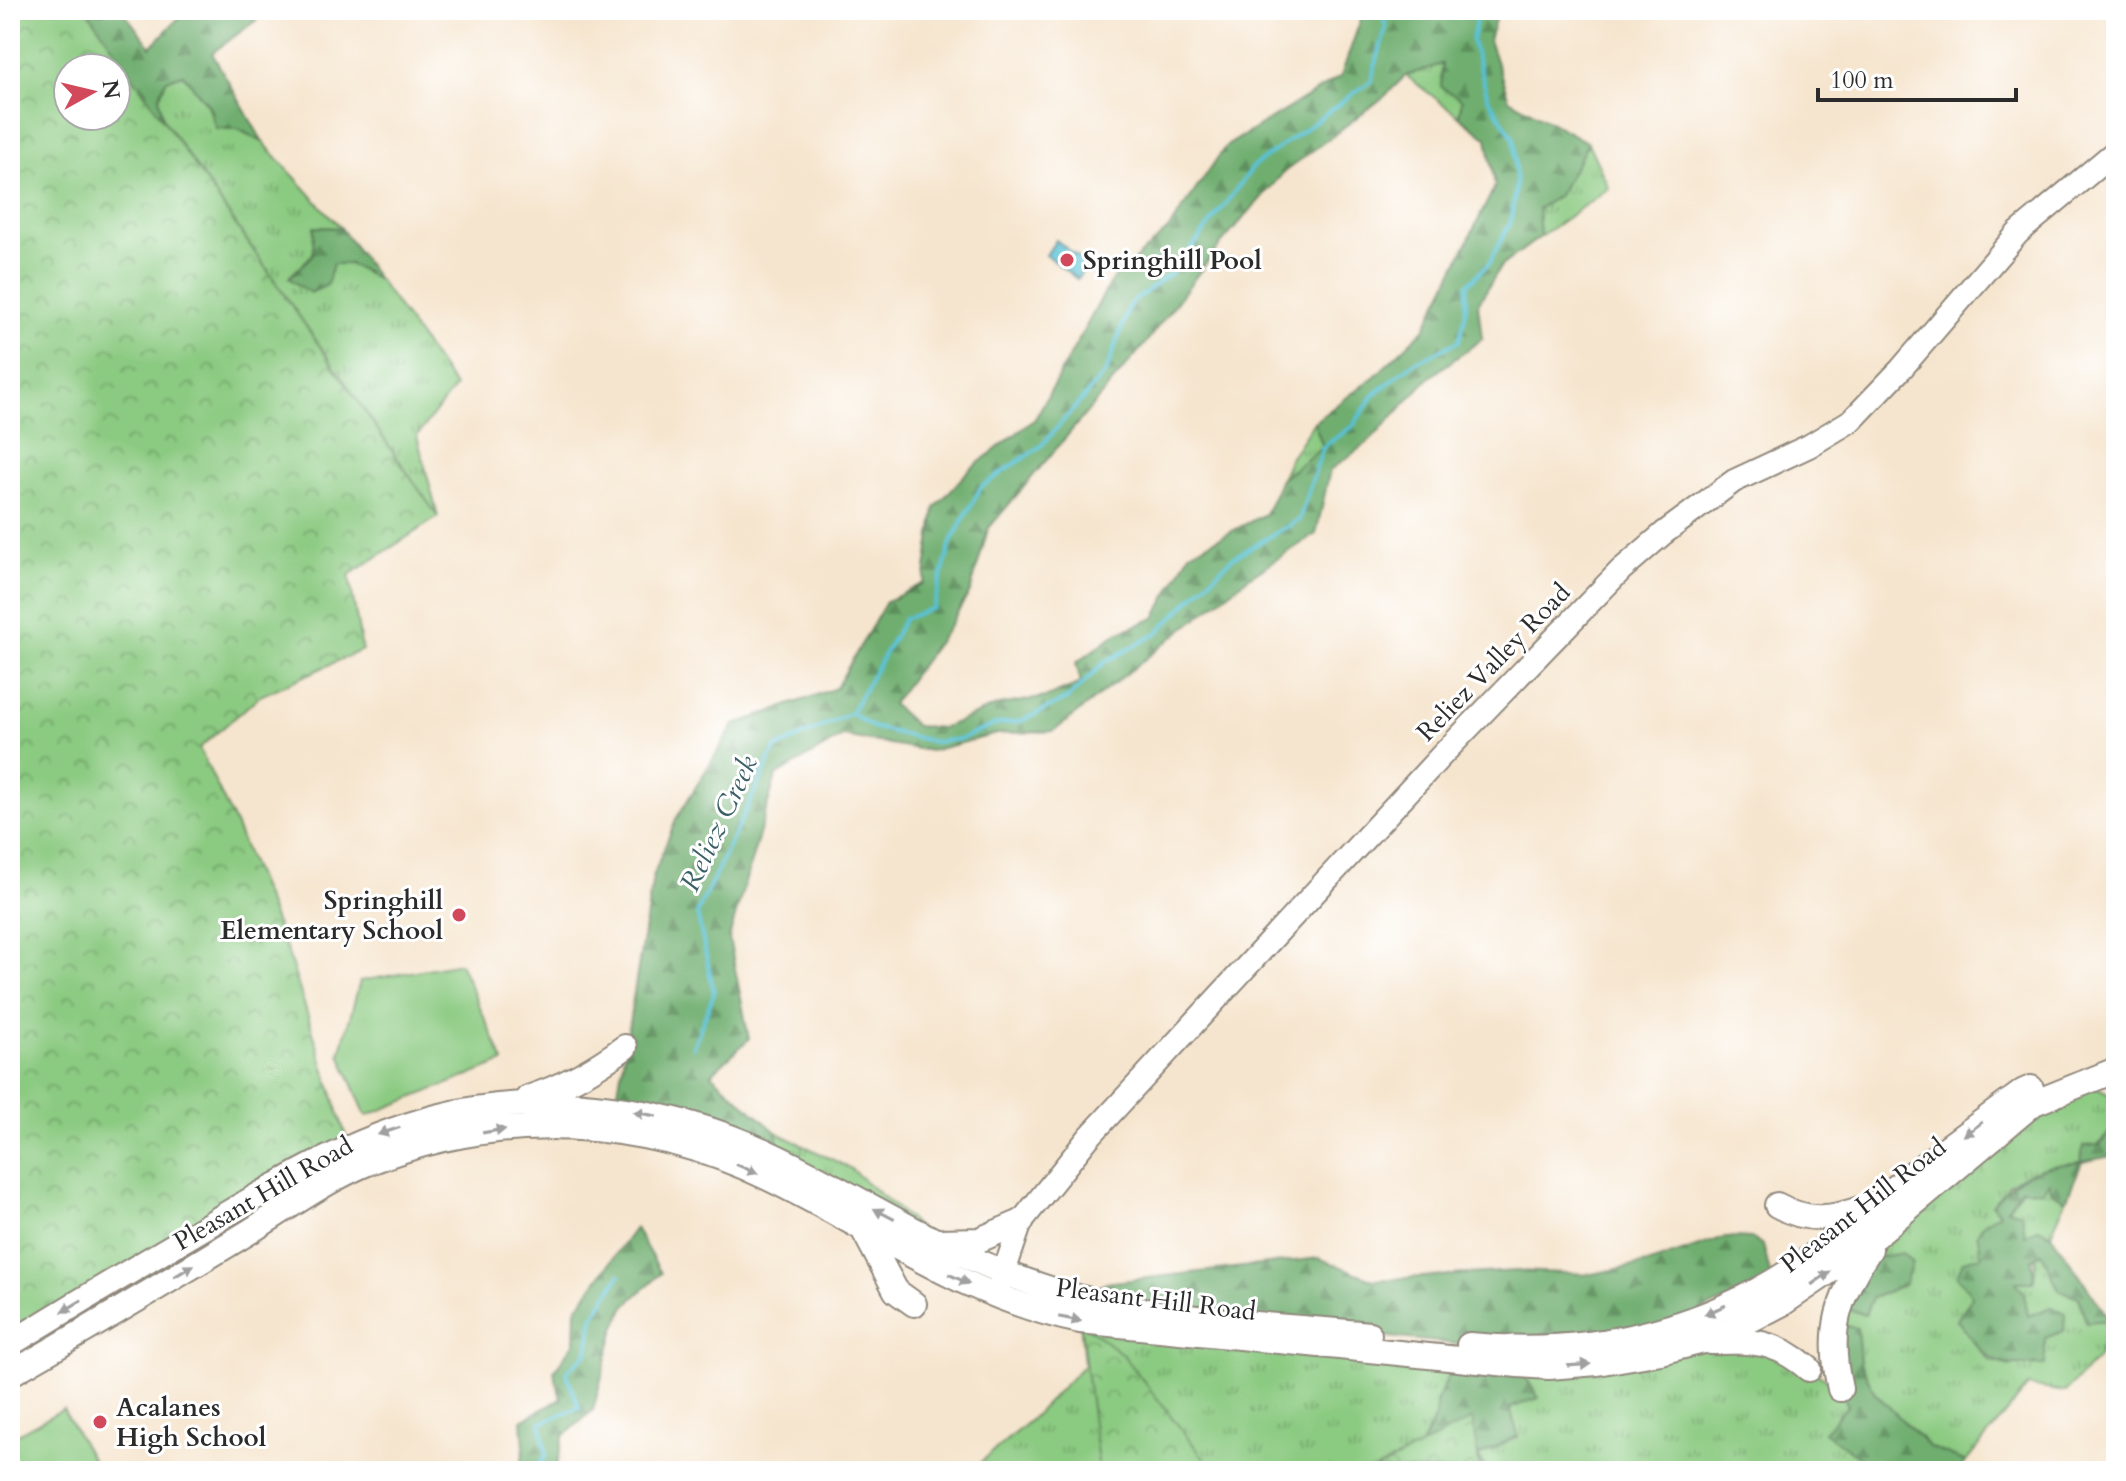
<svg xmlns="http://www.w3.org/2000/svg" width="2126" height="1481" font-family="Cardo,serif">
<defs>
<pattern id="grass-tufts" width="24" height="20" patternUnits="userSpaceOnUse" patternTransform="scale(2)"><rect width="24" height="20" fill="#8bca81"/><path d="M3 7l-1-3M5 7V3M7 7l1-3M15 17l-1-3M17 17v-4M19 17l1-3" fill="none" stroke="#72a46a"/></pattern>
<pattern id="forest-firs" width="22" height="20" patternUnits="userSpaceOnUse" patternTransform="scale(2)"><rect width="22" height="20" fill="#70ae6f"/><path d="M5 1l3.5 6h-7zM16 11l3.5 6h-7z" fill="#5c8e5b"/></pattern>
<pattern id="park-crowns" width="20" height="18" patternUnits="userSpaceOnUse" patternTransform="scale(2)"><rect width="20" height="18" fill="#8bca81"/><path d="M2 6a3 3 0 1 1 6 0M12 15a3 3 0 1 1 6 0" fill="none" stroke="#72a46a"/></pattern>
</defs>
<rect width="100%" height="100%" fill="#fff"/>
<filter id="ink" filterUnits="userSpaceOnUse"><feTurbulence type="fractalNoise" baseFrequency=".0125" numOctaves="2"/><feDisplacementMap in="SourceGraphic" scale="16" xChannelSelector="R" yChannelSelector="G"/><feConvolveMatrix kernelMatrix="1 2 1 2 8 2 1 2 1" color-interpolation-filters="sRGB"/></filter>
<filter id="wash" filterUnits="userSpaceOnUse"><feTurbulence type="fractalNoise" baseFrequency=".006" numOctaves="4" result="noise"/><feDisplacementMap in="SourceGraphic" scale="32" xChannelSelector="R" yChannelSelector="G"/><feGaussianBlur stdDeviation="1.8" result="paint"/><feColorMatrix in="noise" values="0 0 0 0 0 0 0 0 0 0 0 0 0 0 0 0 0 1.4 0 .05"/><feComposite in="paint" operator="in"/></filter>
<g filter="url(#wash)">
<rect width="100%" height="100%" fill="#f6e5ce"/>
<!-- grass -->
<path fill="url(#grass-tufts)" stroke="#5b7a56" stroke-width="2" d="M1442 64 1462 100 1459 116 1405 75Z
M183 74 208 105 216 128 238 129 263 142 341 228 314 227V254L289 277 333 264H350L378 279 455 387 417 436 438 517 163 119 159 98 166 80Z
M1588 143 1609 188 1540 237 1538 209 1559 195Z
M1314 422 1323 447 1281 479 1289 460Z
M2085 1082 2116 1098V1130H2112L2082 1162C2053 1165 2031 1169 2007 1185L2000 1213 1984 1224 1982 1256 1972 1296 1971 1339 1989 1360 2010 1366C2022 1334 2037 1312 2015 1281L2034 1282 2036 1256 2043 1253 2059 1290 2079 1297 2086 1321 2110 1320 2098 1358 2065 1392 2028 1386 1966 1462 1929 1447 1875 1393 1860 1363 1857 1328 1834 1324 1838 1307 1872 1298 1904 1285 1862 1260 2034 1103Z
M776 1132 850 1168 933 1240 780 1158Z
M2050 1181 2053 1193 2066 1200 2051 1234 2038 1228 2025 1236 2007 1210 2022 1188Z
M1080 1321 1456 1360 1436 1403V1415L1421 1446 1413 1471H978L976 1466 1030 1420 1084 1365Z
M1736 1342C1770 1354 1834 1368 1848 1405 1855 1422 1857 1442 1862 1460L1878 1471H1487L1478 1456 1518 1437 1510 1408 1518 1365Z"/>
<!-- forest -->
<path fill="url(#forest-firs)" stroke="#4e6c4d" stroke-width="2" fill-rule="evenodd" d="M10 10H122L151 47 186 10H270L212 53 263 142 238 129 216 128 208 105 183 74 166 80 159 98 163 119H10ZM68 68H116V116H68Z
M1364 10H1498L1489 40 1509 99 1588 143 1559 195 1538 209 1540 237 1501 266 1478 304 1482 339 1430 377 1370 441 1330 470 1316 534 1249 577 1054 731 997 734 930 751 843 736 776 776 729 938 749 1039 711 1074 776 1132 780 1158 615 1109 653 876 676 819 734 725 836 688 886 602 924 583 935 508 968 471 1035 419 1111 281 1168 230 1225 147 1341 76ZM1442 64 1441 87 1462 100 1459 116 1487 138 1495 186 1425 328 1375 376 1314 422 1323 447 1281 479 1265 514 1190 553 1155 618 1117 633 1076 663 1081 683 1047 697 999 705 942 728 916 726 892 704 946 631 970 592 988 529 1144 345 1220 245 1284 172 1384 97 1405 76Z
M314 227 341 228 378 279 350 264H333L327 285 310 293 289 278 313 254Z
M2112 1129 2116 1130V1155L2082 1162 2066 1200 2053 1193 2049 1182 2042 1191 2021 1188 2007 1209 2022 1213 2025 1235 2038 1228 2051 1234 2110 1320 2086 1322 2079 1297 2059 1290 2042 1253 2032 1259 2034 1282H2016L2024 1293 2028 1316 2052 1307 2065 1313 2064 1331 2045 1338V1365C1989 1366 1991 1364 1957 1320L1972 1296 1957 1276 1963 1261 1982 1256 1977 1234 1983 1224 1999 1213 1992 1205C2019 1171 2040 1166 2081 1162L2083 1146 2100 1145Z
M635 1228 661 1273 625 1306 615 1328 593 1410 563 1437 556 1471H520L524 1447 522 1420 561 1399 554 1371 575 1342 576 1309Z
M1734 1237 1751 1238 1763 1245 1772 1281 1650 1333 1474 1346 1143 1311 1088 1298 1105 1283 1319 1258 1374 1280 1515 1271 1592 1274 1653 1262 1719 1239Z
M1903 1253 1912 1263 1904 1285 1872 1298 1865 1314 1838 1307 1862 1260Z
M1834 1324 1857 1328 1860 1363 1875 1393 1929 1447 1966 1462 1959 1471H1878L1824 1432 1848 1405 1840 1389Z
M1456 1360 1518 1365 1539 1398 1510 1408 1518 1436 1478 1456 1487 1471H1413L1421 1446 1436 1416V1403Z"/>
<!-- park -->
<path fill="url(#park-crowns)" stroke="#5b7a56" stroke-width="2" fill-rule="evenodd" d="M10 10H87L438 517 349 575 362 650 260 696 199 748 235 824 288 953 349 1146 10 1336ZM68 68H116V116H68Z
M1080 1321 1123 1355 1214 1471H1099Z
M1472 1419 1480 1471H1373Z"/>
<!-- pitch -->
<path fill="#8bca81" stroke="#5b7a56" stroke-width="2" d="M460 963 504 1062 366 1116 340 1054 360 981Z
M63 1409 98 1471H10V1438Z"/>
<!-- water -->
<path fill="#59c2d5" stroke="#427680" stroke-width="2" d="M1056 240 1088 265 1077 279 1046 255Z"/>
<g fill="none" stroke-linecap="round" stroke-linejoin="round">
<!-- stream -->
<path stroke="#59c2d5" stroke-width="4" d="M851 713 872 727 935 742 960 739 994 725 1021 721 1067 699 1105 662 1156 634 1232 558 1299 520 1323 447 1352 427 1374 395 1412 364 1459 341 1465 317 1467 285 1489 263 1511 221 1516 184 1514 139 1488 98 1472 41 1478 10
M693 1047 714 993 697 913 775 749 851 713 904 619 933 608 951 542 981 487 1041 446 1106 372 1130 304 1175 270 1254 166 1371 81 1386 28 1382 10
M537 1471 546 1455 541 1423 579 1407 566 1372 588 1352 593 1317 620 1275"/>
</g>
</g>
<g filter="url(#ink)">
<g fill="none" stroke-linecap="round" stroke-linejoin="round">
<!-- secondary casing -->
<g stroke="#90887c" stroke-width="26">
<path id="secondary" d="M999 1287 1021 1222 1089 1137 1441 756 1621 570 1664 533 1734 481 1809 446 1852 420 1901 369 2018 233 2116 151"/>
</g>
<!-- primary casing -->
<g stroke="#90887c" stroke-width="28">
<path id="primary" d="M528 1098C565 1086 594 1070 625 1047
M1777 1205C1808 1223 1833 1219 1865 1207
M864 1231 896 1291 914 1304
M939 1241 979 1240 1021 1222
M1711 1342C1753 1341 1775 1340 1809 1369
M10 1344C75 1304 140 1265 205 1227 280 1182 351 1139 436 1117 548 1088 677 1108 779 1158 870 1202 953 1259 1050 1289 1147 1320 1267 1324 1369 1334
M1469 1345C1598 1357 1713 1329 1818 1252 1849 1229 1877 1203 1907 1178 1945 1148 1985 1120 2024 1091L2031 1088
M10 1374C91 1328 170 1280 249 1232 289 1207 326 1180 370 1162 500 1110 643 1117 768 1178 872 1228 965 1298 1080 1321L1518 1365 1549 1367 1597 1363 1661 1352 1700 1342 1729 1331 1783 1303 1849 1258 2034 1103 2116 1070
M1840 1389C1827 1332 1837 1298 1870 1249"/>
</g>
<!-- secondary -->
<use href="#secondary" stroke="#fff" stroke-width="22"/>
<!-- primary -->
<use href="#primary" stroke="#fff" stroke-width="24"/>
</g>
<!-- one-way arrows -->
<defs><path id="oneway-solid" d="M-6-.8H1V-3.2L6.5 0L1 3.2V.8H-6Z" transform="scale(2)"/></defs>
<g fill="#a0a0a0">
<use href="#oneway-solid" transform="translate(645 1114) rotate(-170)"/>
<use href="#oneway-solid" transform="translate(1973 1129) rotate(143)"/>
<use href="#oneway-solid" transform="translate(389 1131) rotate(162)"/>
<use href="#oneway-solid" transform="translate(494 1131) rotate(-9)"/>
<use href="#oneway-solid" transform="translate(747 1169) rotate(23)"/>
<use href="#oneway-solid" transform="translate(884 1214) rotate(-152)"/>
<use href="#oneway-solid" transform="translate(184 1271) rotate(-31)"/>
<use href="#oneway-solid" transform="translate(1821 1278) rotate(-35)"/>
<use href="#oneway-solid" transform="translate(959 1279) rotate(25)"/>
<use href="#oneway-solid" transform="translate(72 1306) rotate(149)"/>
<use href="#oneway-solid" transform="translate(1715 1310) rotate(156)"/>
<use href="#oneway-solid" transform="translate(1070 1319) rotate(11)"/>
<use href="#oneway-solid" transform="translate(1579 1365) rotate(-4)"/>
</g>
</g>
<!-- markers -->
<g fill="#d1495b" stroke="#fff" stroke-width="3">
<circle cx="1067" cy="260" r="8"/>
<circle cx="459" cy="915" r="8"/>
<circle cx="100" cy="1422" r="8"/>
</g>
<g text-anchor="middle" stroke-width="6" stroke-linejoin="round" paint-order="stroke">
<!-- poi labels -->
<g font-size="26" font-weight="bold" fill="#2b2b2b" stroke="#fff" text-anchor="start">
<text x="1083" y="269">Springhill Pool</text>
<text x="443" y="909" text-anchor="end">Springhill<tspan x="443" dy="30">Elementary School</tspan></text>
<text x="116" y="1416">Acalanes<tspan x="116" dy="30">High School</tspan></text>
</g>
<!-- street labels -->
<g font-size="26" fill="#2b2b2b" stroke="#fff">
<text transform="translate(1493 662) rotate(-46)" y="9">Reliez Valley Road</text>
<text transform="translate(263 1193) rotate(-30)" y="9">Pleasant Hill Road</text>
<text transform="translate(1863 1205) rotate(-38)" y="9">Pleasant Hill Road</text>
<text transform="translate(1156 1299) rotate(7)" y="9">Pleasant Hill Road</text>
</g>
<!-- water labels -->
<g font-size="28" font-style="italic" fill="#3b6066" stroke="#fff">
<text transform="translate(718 823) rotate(-65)" y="10">Reliez Creek</text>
</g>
</g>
<!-- margin -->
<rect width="2126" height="1481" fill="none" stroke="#fff" stroke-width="40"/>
<!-- north arrow -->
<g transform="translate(92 92) rotate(82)"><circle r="38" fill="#ffffff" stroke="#aaaaaa" stroke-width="2"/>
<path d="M0-6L14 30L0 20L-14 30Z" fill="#d1495b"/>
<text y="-12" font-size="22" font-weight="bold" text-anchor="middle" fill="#2b2b2b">N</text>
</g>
<!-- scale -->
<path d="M1818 88v12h198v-12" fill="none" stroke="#2b2b2b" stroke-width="4"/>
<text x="1830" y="88" font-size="24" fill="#2b2b2b" stroke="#ffffff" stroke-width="6" paint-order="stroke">100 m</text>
</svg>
